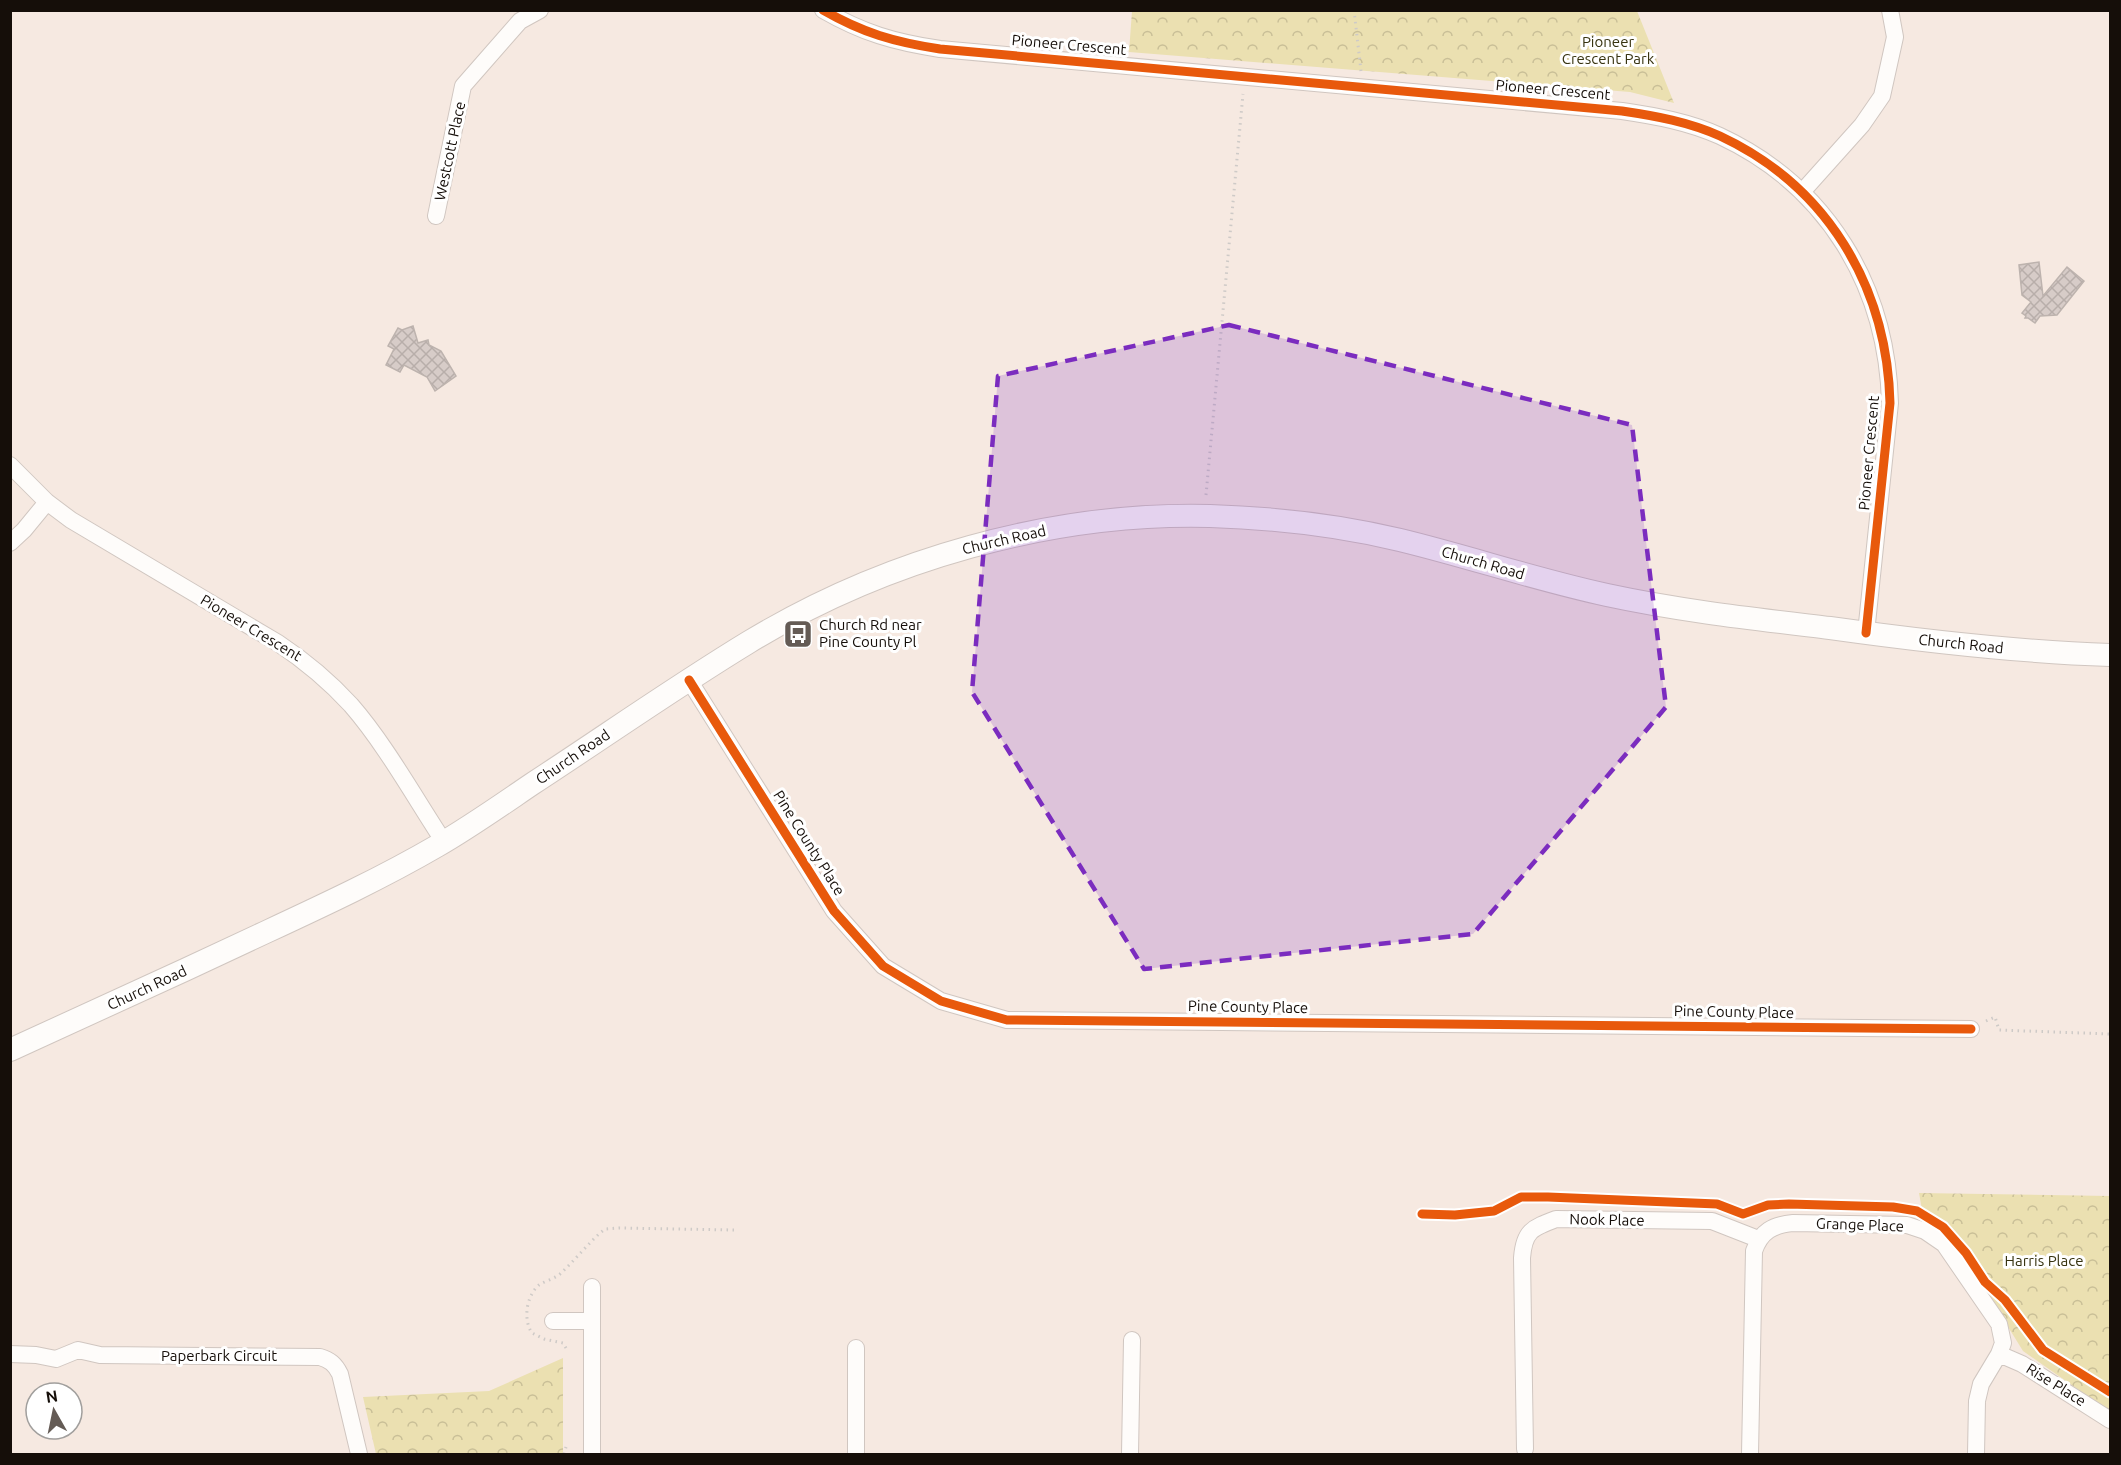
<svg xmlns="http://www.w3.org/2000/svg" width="2121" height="1465" font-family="Ubuntu,sans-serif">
<defs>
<pattern id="park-crowns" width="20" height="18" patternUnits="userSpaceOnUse" patternTransform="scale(1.5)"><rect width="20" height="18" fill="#ebe0b1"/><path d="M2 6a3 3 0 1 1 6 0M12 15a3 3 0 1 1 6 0" fill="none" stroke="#c9bf97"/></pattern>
<pattern id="building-cross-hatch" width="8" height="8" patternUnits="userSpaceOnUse" patternTransform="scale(1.5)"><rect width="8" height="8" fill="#d7ccc8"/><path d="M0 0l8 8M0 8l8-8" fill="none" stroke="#b8aeaa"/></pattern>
</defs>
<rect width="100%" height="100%" fill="#f6e9e1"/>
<!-- park -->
<path fill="url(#park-crowns)" d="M1132 11H1637L1674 103 1630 92 1129 52Z
M1919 1193 2110 1196V1412L2023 1351 1997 1309 1943 1233 1924 1221Z
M563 1358V1454H376L363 1397 489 1391Z"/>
<!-- building -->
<path fill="url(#building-cross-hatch)" stroke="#bdb3ae" stroke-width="1.5" d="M2039 262 2043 296 2067 267 2084 281 2057 315 2040 316 2035 323 2028 318H2025L2026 316 2022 313 2031 302 2022 295 2019 265Z
M413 326 418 343 428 340 429 345 441 351 456 376 435 391 427 377 404 365 400 372 386 365 394 349 388 346 398 328 402 330Z"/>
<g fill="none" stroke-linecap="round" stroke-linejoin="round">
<!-- minor casing -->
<g stroke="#d0c6c0" stroke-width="18">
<path id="minor" d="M823 10C863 33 894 42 940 49L1622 111C1656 116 1689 122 1720 136 1827 186 1887 286 1890 403L1866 633
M1802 192 1862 125 1882 96 1895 37 1890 10
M436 216 463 86 520 21 540 10
M10 465 47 502 71 520 278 643C305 661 329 681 351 705 385 744 415 798 444 842
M10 543 24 530 47 502
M689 680 834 911 883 966 941 1001 1007 1020 1971 1029
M592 1287V1454
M553 1321H592
M10 1354 36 1355 56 1359 78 1350 100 1355 320 1357C330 1360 335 1364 340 1374L359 1454
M1999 1354 2022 1364 2110 1420
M1525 1449 1522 1258C1524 1231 1532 1228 1556 1219L1712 1221 1758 1239
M856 1454V1348
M1130 1454 1132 1340
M1750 1454 1754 1251C1761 1231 1773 1225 1793 1223L1907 1225 1925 1231 1944 1244 1999 1324 2003 1343 1999 1354 1981 1384 1977 1401 1976 1454"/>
</g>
<!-- major casing -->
<g stroke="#d0c6c0" stroke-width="24">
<path id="major" d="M10 1050C96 1011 181 972 266 932 324 905 382 878 437 846 470 827 501 805 532 784 604 737 675 687 749 642 884 560 1051 512 1210 516 1274 518 1338 525 1400 540 1470 557 1537 580 1607 595 1681 611 1755 619 1830 628 1923 641 2017 652 2110 655"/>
</g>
<!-- path -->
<path stroke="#cecac7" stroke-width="3" stroke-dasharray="1.5 4.5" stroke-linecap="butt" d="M1354 10 1361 71
M1206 495 1243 94
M1986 1021 1995 1017 1999 1030 2110 1034
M566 1348 563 1343 544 1339 532 1333C523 1320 526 1296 539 1285 545 1281 554 1279 560 1274 574 1261 586 1246 600 1233L605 1229 619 1228 734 1230
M564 1454 566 1447"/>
<!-- minor -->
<use href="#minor" stroke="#fefcfa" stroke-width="16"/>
<!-- major -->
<use href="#major" stroke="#fefcfa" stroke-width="22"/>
<!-- cycleway casing -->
<g stroke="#fff" stroke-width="13">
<path id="cycleway" d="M823 10C863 33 894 42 940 49L1622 111C1656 116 1689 122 1720 136 1827 186 1887 286 1890 403L1866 633
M689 680 834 911 883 966 941 1001 1007 1020 1971 1029
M1422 1214 1455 1215 1494 1211 1521 1197H1548L1717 1204 1743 1214 1768 1205 1789 1204 1893 1207 1917 1211 1943 1227 1966 1253 1985 1282 2005 1300 2043 1350 2110 1392"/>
</g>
<!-- cycleway -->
<use href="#cycleway" stroke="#e8590c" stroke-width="9"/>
</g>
<!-- marked area -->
<path fill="#7b2cbf" fill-opacity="0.2" stroke="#7b2cbf" stroke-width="4.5" stroke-dasharray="12 8" stroke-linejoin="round" d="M1229 325 1632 425 1666 707 1473 934 1144 969 972 692 998 376Z"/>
<!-- icons -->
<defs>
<g id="bus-square" transform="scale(1.5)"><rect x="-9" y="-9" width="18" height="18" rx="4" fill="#645b55" stroke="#fff"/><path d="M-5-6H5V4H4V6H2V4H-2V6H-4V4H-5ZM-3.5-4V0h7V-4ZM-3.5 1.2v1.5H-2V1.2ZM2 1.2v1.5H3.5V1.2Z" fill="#fff"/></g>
</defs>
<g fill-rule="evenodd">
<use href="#bus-square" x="798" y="634"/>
</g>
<g text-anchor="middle" stroke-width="6" stroke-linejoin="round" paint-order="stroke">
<!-- park labels -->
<g font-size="15" fill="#373310" stroke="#fff">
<text x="1608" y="47">Pioneer<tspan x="1608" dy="17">Crescent Park</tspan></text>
<text x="2044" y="1266">Harris Place</text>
</g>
<!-- street labels -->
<g font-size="15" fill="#150e09" stroke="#fff">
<text transform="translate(1069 45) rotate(5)" y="5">Pioneer Crescent</text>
<text transform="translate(1553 90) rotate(5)" y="5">Pioneer Crescent</text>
<text transform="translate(450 151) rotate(-78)" y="5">Westcott Place</text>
<text transform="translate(1869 453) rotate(-85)" y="5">Pioneer Crescent</text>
<text transform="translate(1004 540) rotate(-13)" y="5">Church Road</text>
<text transform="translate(1483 563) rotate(16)" y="5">Church Road</text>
<text transform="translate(251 628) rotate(31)" y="5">Pioneer Crescent</text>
<text transform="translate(1961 644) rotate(6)" y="5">Church Road</text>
<text transform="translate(573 757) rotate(-34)" y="5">Church Road</text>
<text transform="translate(809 843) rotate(58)" y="5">Pine County Place</text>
<text transform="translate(147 988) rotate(-25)" y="5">Church Road</text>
<text transform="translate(1248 1007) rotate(1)" y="5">Pine County Place</text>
<text transform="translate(1734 1012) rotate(1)" y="5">Pine County Place</text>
<text transform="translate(1607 1220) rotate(1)" y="5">Nook Place</text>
<text transform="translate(1860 1225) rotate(2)" y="5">Grange Place</text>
<text x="219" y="1361">Paperbark Circuit</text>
<text transform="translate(2056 1385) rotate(32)" y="5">Rise Place</text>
</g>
<!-- poi labels -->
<g font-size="15" fill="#150e09" stroke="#fff" text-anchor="start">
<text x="819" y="630">Church Rd near<tspan x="819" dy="17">Pine County Pl</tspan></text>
</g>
</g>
<!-- border -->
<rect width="2121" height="1465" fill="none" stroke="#150e09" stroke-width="24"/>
<!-- north arrow -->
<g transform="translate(54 1411) rotate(351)"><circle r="28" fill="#ffffff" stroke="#a19f9d" stroke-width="1.5"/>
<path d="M0-4.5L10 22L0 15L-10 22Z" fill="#645b55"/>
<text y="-9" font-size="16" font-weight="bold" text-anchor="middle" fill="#150e09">N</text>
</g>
</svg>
